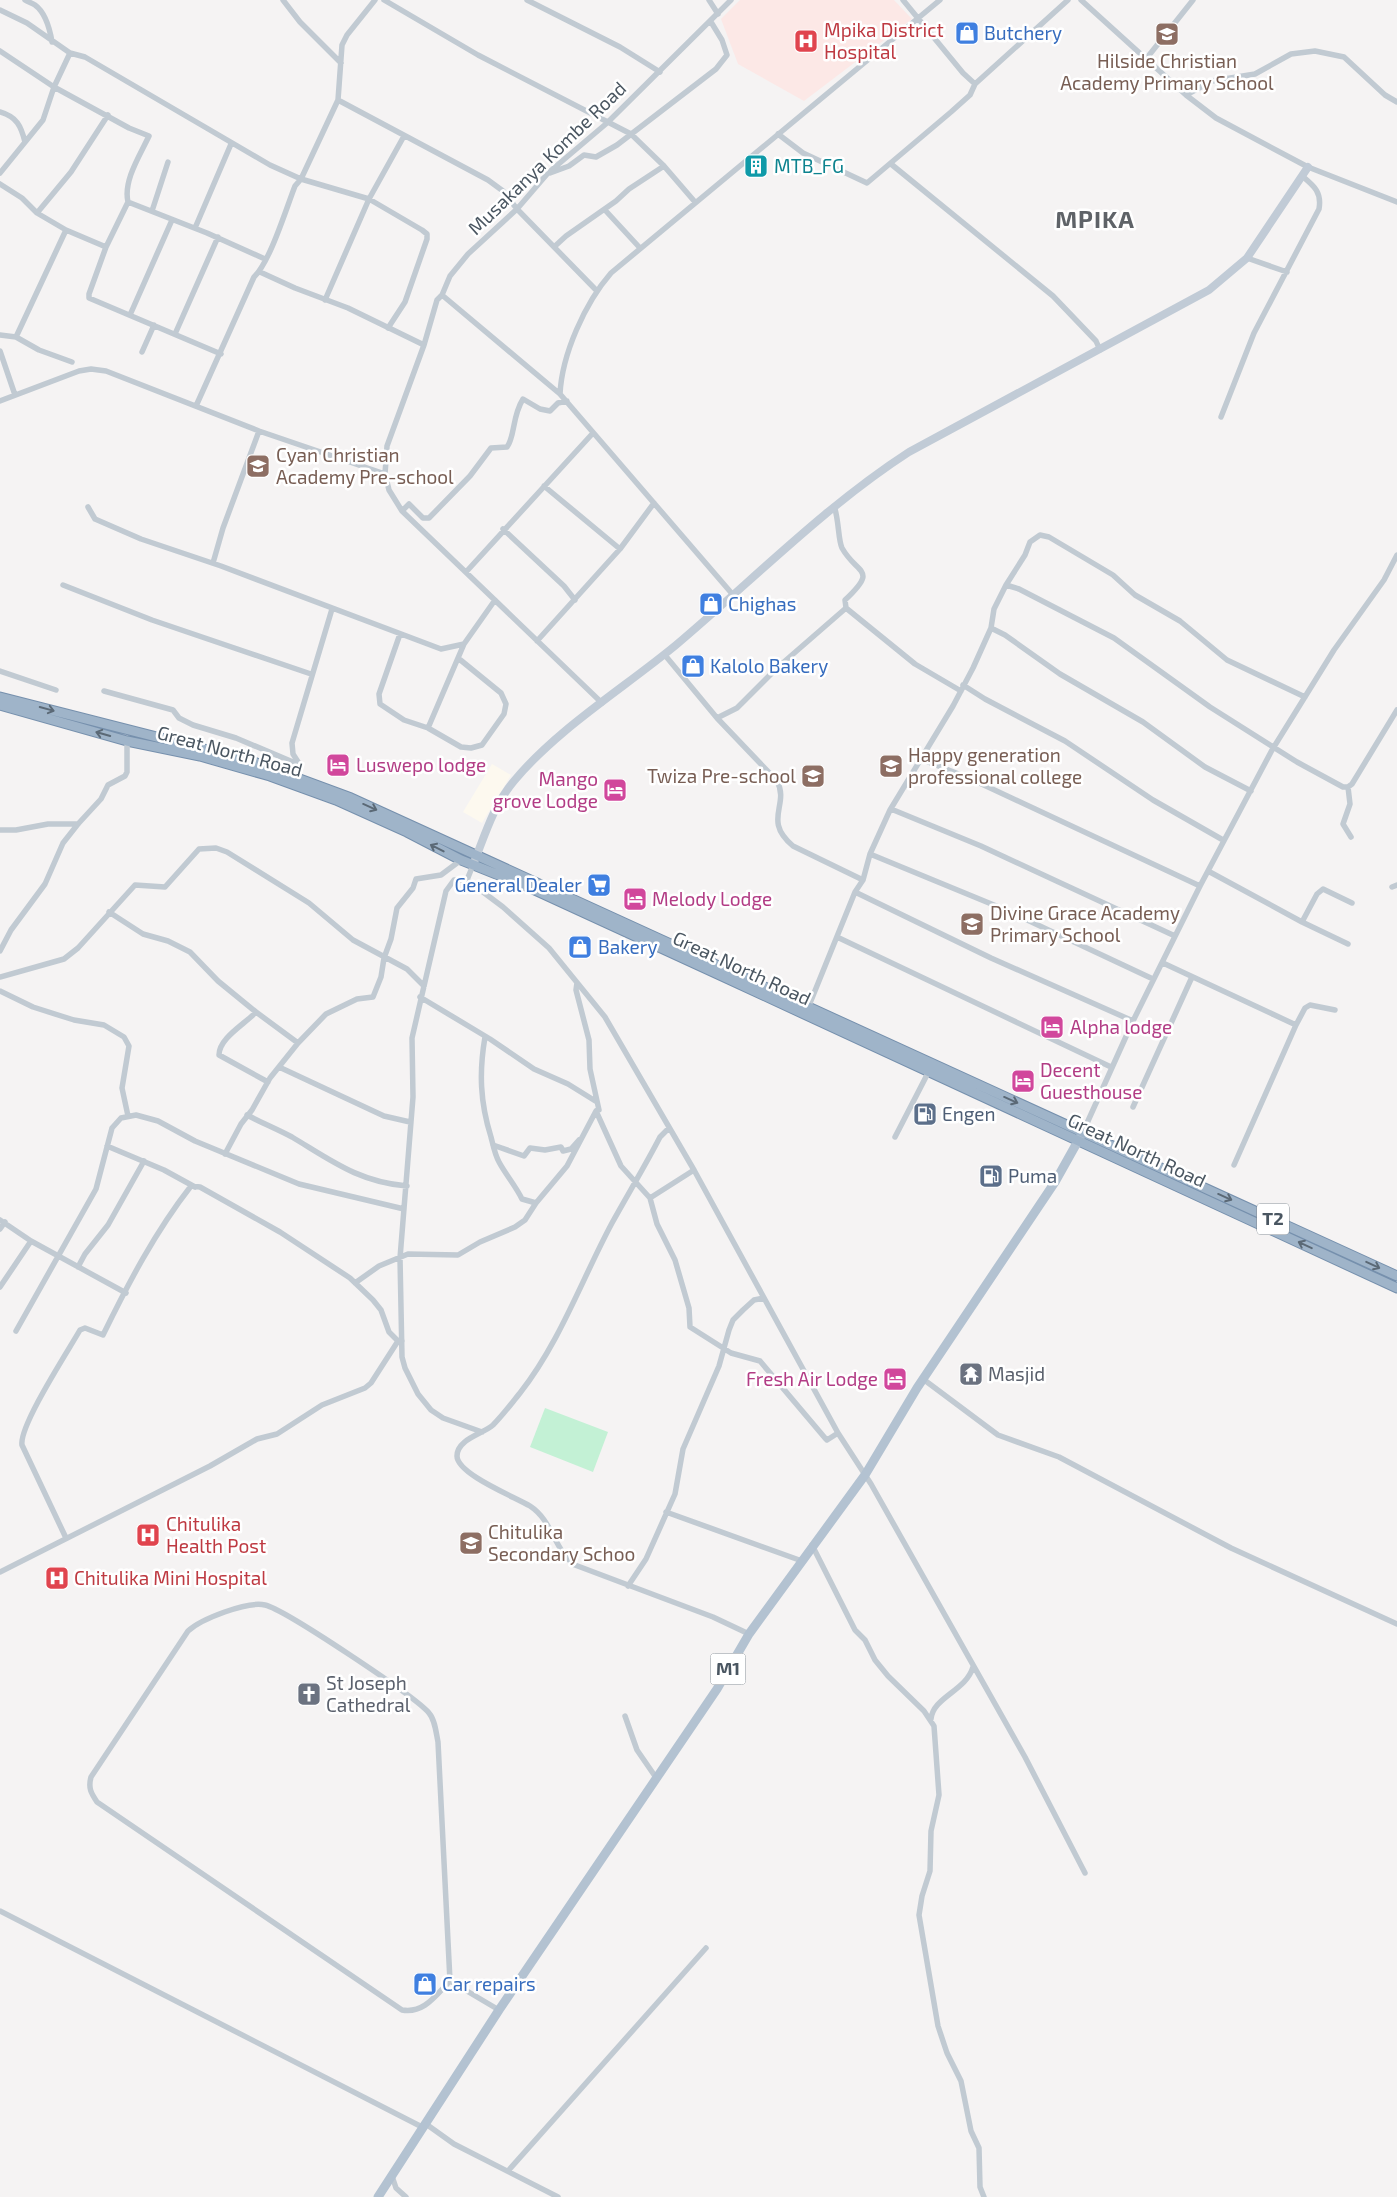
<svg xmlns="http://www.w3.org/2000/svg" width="1397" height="2197" font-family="'Exo 2',sans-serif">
<rect width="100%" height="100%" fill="#f5f3f3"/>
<!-- commercial -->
<path fill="#fdf9ef" d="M492 764 511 775 482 823 463 812Z"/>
<!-- medical -->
<path fill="#fce8e6" d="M740 0H894L912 19 804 101 738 64 721 19Z"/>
<!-- green -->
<path fill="#c3f1d5" d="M545 1408 608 1432 593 1472 530 1447Z"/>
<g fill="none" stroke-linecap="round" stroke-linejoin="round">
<!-- trunk casing -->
<g stroke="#7690ad" stroke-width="11">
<path id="trunk" d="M0 697 251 761 351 798 1397 1276
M0 705 127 741 200 756 270 776 336 800 407 832 461 860 526 886 724 977 1397 1288"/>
</g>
<!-- minor -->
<path stroke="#c1cad2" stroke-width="5.5" d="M25 0C28 2 32 3 35 5 46 13 50 30 52 42
M283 0 300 22 341 63
M384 0 478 55 631 134 664 166 695 202
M527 0 620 47 660 72
M709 0 718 14
M903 0 963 73 975 84 1068 0
M1081 0 1186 95 1216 118 1308 167 1397 202
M0 10 27 23 70 53 85 57 270 165 301 179 369 199 422 230 427 234V239L405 302 388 328
M0 51 54 87 129 128 149 136C140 155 123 181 128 202L106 247 89 294V298L221 354
M1146 59 1193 0
M1186 95 1212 81 1255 74 1291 54 1315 51 1344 57 1385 95 1397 102
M338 100 488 180 503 191 517 209 596 290
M0 112C17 117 21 126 25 142
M778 134 803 153 867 183 951 112 970 95 975 84
M891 164 1053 296 1096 341 1100 350
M0 173 43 120 54 87 70 53
M550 173 569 166 584 155 596 157 617 145 716 69 727 55 722 40 711 22
M0 184 22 198 37 213 66 230 106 247
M128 202 207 233 265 259
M605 210 640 248
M152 211 168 162
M37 213 71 172 108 115
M195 228 231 144
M554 247 566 236 616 201 629 189 664 166
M1247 258 1287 272
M260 272 295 288 348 308 424 345
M442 295 560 394
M325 300 369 199 404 136
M130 315 172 220
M175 334 218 237
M0 335 16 337 39 350 72 362
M16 337 66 230
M0 351 15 395
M142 352 154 325
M0 401 79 371 91 369 106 371 259 431 385 474
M196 406 254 277C270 262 286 209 295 186L301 179 338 100 342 45 347 35 375 0
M1221 417 1254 333 1319 209C1322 192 1314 186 1302 176
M544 486 620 549
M834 506C839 519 838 540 842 548 857 575 879 568 845 600L846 608 915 664 961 691
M88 507 95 519 141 539 221 566 441 649 464 644 495 600
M402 511 409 504 423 518H429L470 476 491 448 507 447C515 437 512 416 523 399L540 409 550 411 558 403 567 401
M503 529 564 586 575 600
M213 563 223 528 259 431
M466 572 593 433
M63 585 152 620 311 674
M1006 585 1025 555 1030 542 1040 535 1049 537 1113 575 1135 595 1180 621 1227 660 1305 697
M734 596 560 394C562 354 585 303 611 273L940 0
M991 628 1005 635 1060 674 1143 722 1205 767 1251 791
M400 634 379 694 380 704 404 720 428 728 461 747 471 748 482 745 504 714 506 704 501 693 458 658 464 644
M537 641 620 549 654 503
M664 654 717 718 777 781C790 805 762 820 793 846L863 880
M0 671 56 690
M963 685 985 699 1065 741 1153 800 1223 840
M104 691 173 710 179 718 193 725 236 738 300 765
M602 703 402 511 389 490 385 474 387 446 424 345 437 300 442 295 450 276 468 254 517 209 548 173 607 123 731 0
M717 718 737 708 777 668 846 608
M428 728 458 658
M921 759 971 779 1200 886
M295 777 300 765 293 754 292 743 332 609
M1348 787 1350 804 1343 824 1351 837
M891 809 981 846 1175 936
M0 830H16L48 824H78
M870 854 1006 910 1153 979
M473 865 467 880 503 907 549 948 605 1017 694 1170 838 1433 871 1484 1025 1757 1085 1873
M1208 871 1302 922 1348 944
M467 880H454L446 891 412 1038 413 1097 400 1258 402 1357 405 1368 418 1394 431 1410 443 1418 482 1432
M1392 887 1397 885
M855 892 991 958 1133 1021
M109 912 143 934 168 941 190 952 218 981 256 1012 298 1043
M1302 922 1317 894 1323 889 1352 903
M837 937 1111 1067
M0 951 11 930 45 884 63 843 78 824 101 799 108 785 125 776 127 772V741
M1163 963 1296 1025 1234 1165
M0 977 64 959 78 948 135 885 165 887 199 849 216 848 227 852 309 903 353 940 407 969 424 986
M577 983 576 990 589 1040 590 1069 599 1110 596 1111 621 1166 650 1198 657 1224 675 1260 689 1308 690 1327 731 1353 760 1361 825 1438 827 1440 838 1433
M0 991 33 1007 74 1020 104 1025 124 1037 129 1046 122 1088 128 1116
M420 997 490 1039 534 1069 568 1084 597 1102
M808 1008 855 892 863 880 870 854 890 810 953 706 973 668 991 628 994 609 1006 585 1019 589 1114 638 1210 707 1297 762 1343 787H1348L1352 784 1397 710
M256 1012C245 1024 219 1038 219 1055L268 1082
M1296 1025 1305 1008 1310 1005 1335 1010
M485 1037C479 1072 480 1102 491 1137 493 1145 495 1155 499 1162 506 1175 515 1185 522 1199L536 1203
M279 1067 384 1116 410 1122
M1133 1107 1192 977
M247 1115C262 1123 277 1129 292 1137 332 1161 359 1182 407 1186
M669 1128 660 1137C645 1166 628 1194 612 1223 582 1279 560 1342 520 1393 511 1404 503 1415 493 1425 483 1434 457 1439 457 1456 457 1474 515 1497 530 1506 553 1521 554 1550 575 1565L713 1617 749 1634
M1083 1132 1133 1021 1200 886 1272 750 1334 650 1384 580 1397 555
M895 1137 929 1071
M493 1145 524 1156 530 1148 545 1150 561 1147 563 1151 571 1149 579 1140
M107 1146 164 1170 195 1187
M225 1154 241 1124 252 1110 270 1078 298 1043 326 1014 357 999 373 997 381 977 384 958 391 939 397 908 413 888 416 879 441 875 461 860
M650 1198 694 1170
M0 1220 31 1241 126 1293
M0 1229 5 1222
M78 1267 85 1254 108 1225 144 1161
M355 1283 379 1266 408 1254 458 1255 480 1242 515 1227 525 1220 536 1203 567 1166 596 1111
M0 1287 31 1241
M16 1331 96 1189 112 1128 121 1118 136 1115 158 1121 195 1141 299 1184 404 1209
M923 1379 998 1435 1059 1457 1231 1548 1397 1624
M666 1512 802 1561
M66 1538 22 1445C19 1426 68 1351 80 1330L85 1328 103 1335C128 1284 155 1232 191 1186L200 1187 280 1232 350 1278 373 1300 381 1310 389 1332 398 1341
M812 1545 855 1630 865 1640 875 1660 888 1676 924 1711 934 1726 939 1795 931 1831 930 1871 922 1896 919 1915 938 2026 947 2053 961 2081 971 2131 979 2148 980 2187 984 2197
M0 1572 210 1466 257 1439 277 1434 322 1405 365 1388 371 1383 398 1341H402
M628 1586 646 1559 675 1494 683 1449 719 1366 729 1330 733 1320 743 1310 754 1300 764 1298
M625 1716 637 1750 657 1779
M931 1719C933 1697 966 1691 973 1667
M0 1911 424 2128
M450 1981 438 1742C436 1732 435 1720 429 1713 416 1697 284 1609 265 1605 247 1601 201 1619 188 1631L91 1777C88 1788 91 1793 97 1802L402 2010C424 2014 436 1995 450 1981L499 2010
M426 2124 454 2144 558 2197
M508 2171 706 1948
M392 2176 396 2188 406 2197"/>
<!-- secondary -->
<path stroke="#c1cbd6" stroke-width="8" d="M473 865C485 835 493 806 514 781 557 729 624 688 676 645 753 580 824 507 909 452L1209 290 1247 258 1308 167"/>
<!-- primary -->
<path stroke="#b3c2d1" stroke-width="9" d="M378 2197 499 2010 717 1689 749 1634 865 1475 917 1388 1055 1182 1083 1132"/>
<!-- trunk -->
<use href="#trunk" stroke="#9fb4c9" stroke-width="9"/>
</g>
<!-- one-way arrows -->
<defs><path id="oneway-shaft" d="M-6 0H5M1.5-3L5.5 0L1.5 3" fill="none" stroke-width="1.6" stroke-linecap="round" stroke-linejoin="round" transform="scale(1.25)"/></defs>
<g stroke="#5b6976">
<use href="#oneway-shaft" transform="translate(47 709) rotate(15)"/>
<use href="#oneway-shaft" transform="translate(103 734) rotate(-164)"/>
<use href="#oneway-shaft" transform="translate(370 807) rotate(24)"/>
<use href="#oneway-shaft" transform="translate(437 848) rotate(-153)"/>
<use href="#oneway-shaft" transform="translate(1011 1100) rotate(24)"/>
<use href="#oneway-shaft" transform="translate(1225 1197) rotate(24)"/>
<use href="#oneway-shaft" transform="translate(1305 1245) rotate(-155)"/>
<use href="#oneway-shaft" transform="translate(1373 1265) rotate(25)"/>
</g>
<!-- icons -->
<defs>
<g id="shop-square" transform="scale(1.25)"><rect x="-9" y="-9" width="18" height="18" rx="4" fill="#3f7fe0" stroke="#fff"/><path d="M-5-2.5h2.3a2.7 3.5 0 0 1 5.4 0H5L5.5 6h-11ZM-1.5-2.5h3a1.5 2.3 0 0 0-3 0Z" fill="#fff"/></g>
<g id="school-square" transform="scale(1.25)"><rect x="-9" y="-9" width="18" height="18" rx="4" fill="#8d6e63" stroke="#fff"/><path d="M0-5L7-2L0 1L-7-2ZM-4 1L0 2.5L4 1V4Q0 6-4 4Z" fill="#fff"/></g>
<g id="hospital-square" transform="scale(1.25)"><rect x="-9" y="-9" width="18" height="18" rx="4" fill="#e0444e" stroke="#fff"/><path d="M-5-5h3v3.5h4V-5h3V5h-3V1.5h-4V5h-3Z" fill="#fff"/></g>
<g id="building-square" transform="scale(1.25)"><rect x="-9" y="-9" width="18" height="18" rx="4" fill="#0f9aa8" stroke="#fff"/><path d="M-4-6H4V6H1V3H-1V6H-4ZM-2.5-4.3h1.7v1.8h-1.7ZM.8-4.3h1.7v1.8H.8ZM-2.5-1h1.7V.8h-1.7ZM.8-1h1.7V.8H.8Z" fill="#fff"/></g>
<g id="hotel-square" transform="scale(1.25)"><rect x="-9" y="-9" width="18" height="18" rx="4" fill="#d1479c" stroke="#fff"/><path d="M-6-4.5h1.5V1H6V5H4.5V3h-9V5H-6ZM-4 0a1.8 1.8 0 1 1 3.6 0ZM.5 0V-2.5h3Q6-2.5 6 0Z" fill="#fff"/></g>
<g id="university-square" transform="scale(1.25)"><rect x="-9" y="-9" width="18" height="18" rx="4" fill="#8d6e63" stroke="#fff"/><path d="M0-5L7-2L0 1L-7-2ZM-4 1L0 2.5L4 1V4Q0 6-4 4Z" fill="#fff"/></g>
<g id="supermarket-square" transform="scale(1.25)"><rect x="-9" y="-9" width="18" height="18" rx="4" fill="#3f7fe0" stroke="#fff"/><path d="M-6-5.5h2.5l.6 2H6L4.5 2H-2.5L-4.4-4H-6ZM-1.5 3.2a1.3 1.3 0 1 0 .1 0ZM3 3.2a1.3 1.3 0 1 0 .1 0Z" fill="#fff"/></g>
<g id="fuel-square" transform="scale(1.25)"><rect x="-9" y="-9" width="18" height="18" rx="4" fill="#5c6f8a" stroke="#fff"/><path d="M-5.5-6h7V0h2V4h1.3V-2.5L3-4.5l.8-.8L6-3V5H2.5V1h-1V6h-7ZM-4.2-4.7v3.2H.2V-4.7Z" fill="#fff"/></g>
<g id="temple-square" transform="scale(1.25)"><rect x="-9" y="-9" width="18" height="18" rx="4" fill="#6b7280" stroke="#fff"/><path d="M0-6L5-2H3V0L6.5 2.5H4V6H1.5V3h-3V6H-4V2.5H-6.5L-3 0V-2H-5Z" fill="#fff"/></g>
<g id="church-square" transform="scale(1.25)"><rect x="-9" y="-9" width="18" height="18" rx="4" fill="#6b7280" stroke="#fff"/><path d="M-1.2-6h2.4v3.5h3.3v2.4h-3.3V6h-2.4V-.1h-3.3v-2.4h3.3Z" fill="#fff"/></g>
</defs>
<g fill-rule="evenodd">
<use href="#shop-square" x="967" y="33"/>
<use href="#school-square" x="1167" y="34"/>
<use href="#hospital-square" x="806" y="41"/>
<use href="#building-square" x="756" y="166"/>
<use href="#school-square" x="258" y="466"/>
<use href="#shop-square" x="711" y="604"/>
<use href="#shop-square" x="693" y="666"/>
<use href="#hotel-square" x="338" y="765"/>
<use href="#university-square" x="891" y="766"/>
<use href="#school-square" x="813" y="776"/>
<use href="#hotel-square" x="615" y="790"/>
<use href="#supermarket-square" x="599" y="885"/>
<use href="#hotel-square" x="635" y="899"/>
<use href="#school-square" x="972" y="924"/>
<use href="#shop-square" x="580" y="947"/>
<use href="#hotel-square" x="1052" y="1027"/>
<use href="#hotel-square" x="1023" y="1081"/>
<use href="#fuel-square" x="925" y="1114"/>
<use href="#fuel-square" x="991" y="1176"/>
<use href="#temple-square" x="971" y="1374"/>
<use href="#hotel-square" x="895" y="1379"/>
<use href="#hospital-square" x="148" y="1535"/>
<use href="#school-square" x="471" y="1543"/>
<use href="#hospital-square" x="57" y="1578"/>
<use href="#church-square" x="309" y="1694"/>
<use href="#shop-square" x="425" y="1984"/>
</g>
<g text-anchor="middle" stroke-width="5" stroke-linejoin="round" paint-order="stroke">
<!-- shield labels -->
<g fill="#fff" stroke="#808990" stroke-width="1">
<rect x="1257" y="1203.5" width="32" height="31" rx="4"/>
<rect x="710.5" y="1653.5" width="35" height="31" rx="4"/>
</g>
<g font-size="18" font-weight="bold" fill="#4a5661">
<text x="1273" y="1225">T2</text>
<text x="728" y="1675">M1</text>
</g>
<!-- health labels -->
<g font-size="19" fill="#be3a42" stroke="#fff" text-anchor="start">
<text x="824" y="37">Mpika District<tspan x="824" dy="22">Hospital</tspan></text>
<text x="166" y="1531">Chitulika<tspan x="166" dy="22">Health Post</tspan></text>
<text x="74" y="1585">Chitulika Mini Hospital</text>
</g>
<!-- shop labels -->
<g font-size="19" fill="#366cbe" stroke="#fff" text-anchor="start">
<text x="984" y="40">Butchery</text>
<text x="728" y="611">Chighas</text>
<text x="710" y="673">Kalolo Bakery</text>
<text x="582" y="892" text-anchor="end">General Dealer</text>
<text x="598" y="954">Bakery</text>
<text x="442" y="1991">Car repairs</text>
</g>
<!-- education labels -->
<g font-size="19" fill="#785e54" stroke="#fff" text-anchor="start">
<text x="1167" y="68" text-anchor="middle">Hilside Christian<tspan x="1167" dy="22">Academy Primary School</tspan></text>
<text x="276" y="462">Cyan Christian<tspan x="276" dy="22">Academy Pre-school</tspan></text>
<text x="908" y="762">Happy generation<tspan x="908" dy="22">professional college</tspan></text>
<text x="796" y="783" text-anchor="end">Twiza Pre-school</text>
<text x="990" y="920">Divine Grace Academy<tspan x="990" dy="22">Primary School</tspan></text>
<text x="488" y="1539">Chitulika<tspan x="488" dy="22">Secondary Schoo</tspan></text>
</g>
<!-- street labels -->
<g font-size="19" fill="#4a5661" stroke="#fff">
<text transform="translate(547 158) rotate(-44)" y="7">Musakanya Kombe Road</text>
<text transform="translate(230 751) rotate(15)" y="7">Great North Road</text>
<text transform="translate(742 968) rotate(25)" y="7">Great North Road</text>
<text transform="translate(1137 1150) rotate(25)" y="7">Great North Road</text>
</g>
<!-- culture labels -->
<g font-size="19" fill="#0d838f" stroke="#fff" text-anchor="start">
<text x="774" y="173">MTB_FG</text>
</g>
<!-- hotel labels -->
<g font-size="19" fill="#b23c85" stroke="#fff" text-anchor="start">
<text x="356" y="772">Luswepo lodge</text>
<text x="598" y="786" text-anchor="end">Mango<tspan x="598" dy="22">grove Lodge</tspan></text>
<text x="652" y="906">Melody Lodge</text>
<text x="1070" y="1034">Alpha lodge</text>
<text x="1040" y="1077">Decent<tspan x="1040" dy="22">Guesthouse</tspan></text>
<text x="878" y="1386" text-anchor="end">Fresh Air Lodge</text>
</g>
<!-- service labels -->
<g font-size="19" fill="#4e5e75" stroke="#fff" text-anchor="start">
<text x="942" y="1121">Engen</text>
<text x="1008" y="1183">Puma</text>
</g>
<!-- worship labels -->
<g font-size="19" fill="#5b616d" stroke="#fff" text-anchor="start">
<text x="988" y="1381">Masjid</text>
<text x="326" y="1690">St Joseph<tspan x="326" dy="22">Cathedral</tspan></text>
</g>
<!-- district labels -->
<g font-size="24" font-weight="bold" letter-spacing="1" fill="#5f6368" stroke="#fff">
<text x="1095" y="228">MPIKA</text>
</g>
</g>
</svg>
